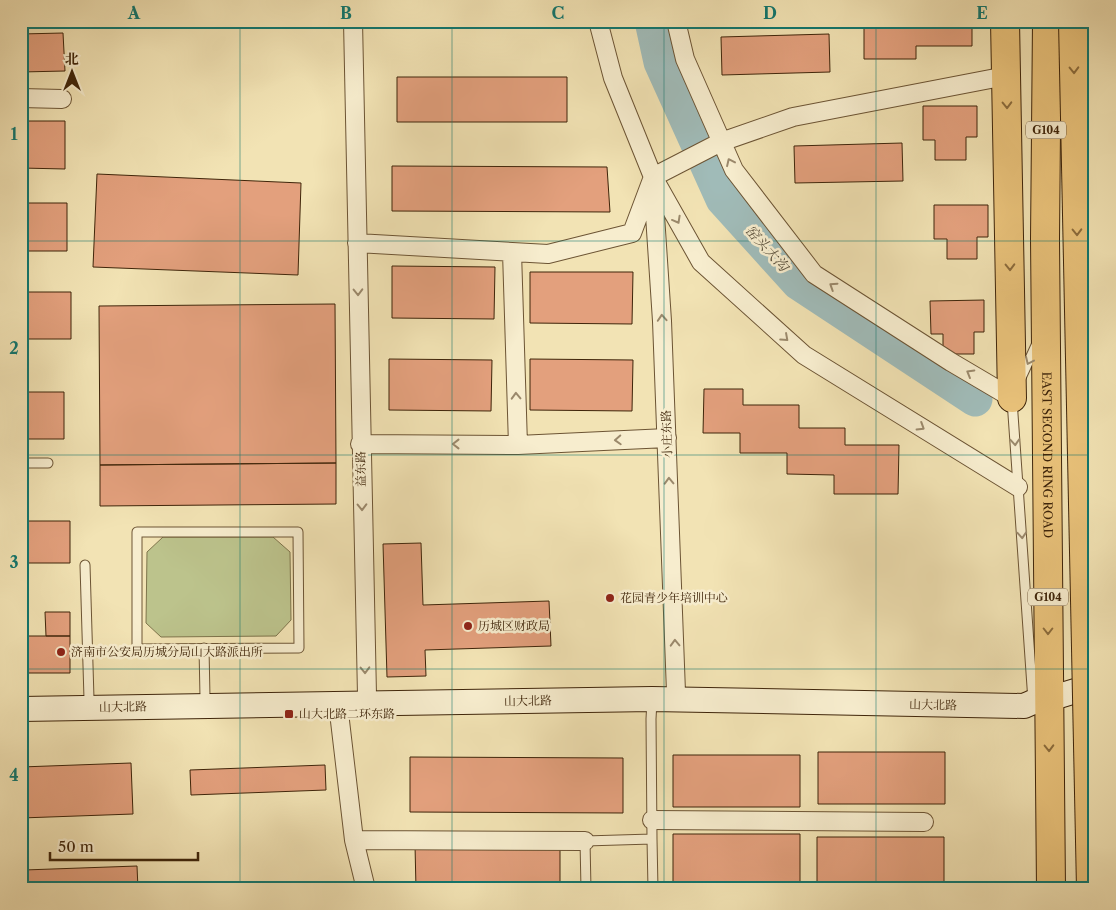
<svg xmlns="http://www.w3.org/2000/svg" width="1116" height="910" font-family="'Libre Caslon Text','Noto Serif SC',serif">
<rect width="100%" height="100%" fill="#f2e3b4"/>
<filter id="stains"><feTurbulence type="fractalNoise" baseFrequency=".004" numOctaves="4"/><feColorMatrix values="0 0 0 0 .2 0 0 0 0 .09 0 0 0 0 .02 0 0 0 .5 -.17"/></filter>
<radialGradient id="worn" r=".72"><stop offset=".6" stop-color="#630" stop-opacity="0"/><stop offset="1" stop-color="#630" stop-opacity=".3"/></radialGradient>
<!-- green -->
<path fill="#bcc38c" stroke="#7e744b" d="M163 537H273L290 552 291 620 276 636 161 637 146 623 147 552Z"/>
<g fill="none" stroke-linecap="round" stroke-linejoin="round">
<!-- river -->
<path stroke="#a0bbb8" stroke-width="35" d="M652 21 661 62 723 199 799 283 975 399"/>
</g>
<!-- building -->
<path fill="#e3a07d" stroke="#3f250a" d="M864 21H972V46H916V59H864Z
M63 33 65 71 21 72V34Z
M829 34 830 72 722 75 721 37Z
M397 77H567V122H397Z
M923 106H977V137H966V160H935V140H923Z
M21 121H65V169L21 168Z
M902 143 903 181 795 183 794 146Z
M392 166 607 167 610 212 392 211Z
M97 174 301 183 298 275 93 267Z
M21 203H67V251H21Z
M934 205H988V237H977V259H947V239H934Z
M392 266 495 267 494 319 392 318Z
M530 272H633L632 324 530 323Z
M21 292H71V339H21Z
M984 300V332H974V354H943V334H931L930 301Z
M335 304 336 463 100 465 99 306Z
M389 359 492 360 491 411 389 410Z
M530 359 633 360 632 411 530 410Z
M704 389H743V405H799V428H845V445H899L898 494H834V475L787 474V453H740V433H703Z
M21 392H64V439H21Z
M336 463V504L100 506V465Z
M21 521H70V563H21Z
M421 543 423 605 549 601 551 646 425 650 426 676 387 677 383 544Z
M45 612H70V636H46Z
M21 636H70V673H21Z
M818 752H945V804H818Z
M673 755H800V807H673Z
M410 757 623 758V813L410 812Z
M131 763 133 814 21 818V767Z
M325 765 326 790 191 795 190 770Z
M673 834H800V886H673Z
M817 837H944V888H817Z
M560 844V889H416L415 845Z
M137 866 138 889H24V870Z"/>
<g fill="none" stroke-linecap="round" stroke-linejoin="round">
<!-- lane casing -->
<g stroke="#6c5434" stroke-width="11">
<path id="lane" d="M1021 378 1037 343
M1012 400 1033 701
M21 463H48
M137 532H298L299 648 137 649Z
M85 565 89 699
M204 648 205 697
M652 839 653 889
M586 889 585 841 652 839 651 719 652 700"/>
</g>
<!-- street casing -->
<g stroke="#6c5434" stroke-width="20">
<path id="street" d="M353 21 367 695
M598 21 613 78 653 177 701 262 804 355 1018 487
M676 21 685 59 734 170 814 274 951 362 1012 398
M21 98 62 99
M653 185 662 321 676 692
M357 243 548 254 632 233 653 177 721 142 793 117 1006 76
M512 252 518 445
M360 444 518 445 667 438
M338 704 354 840 366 889
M652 820 924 822
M354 840 585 841"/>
</g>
<!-- secondary casing -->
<g stroke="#3f250a" stroke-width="26">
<path id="secondary" d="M21 709 652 699 1024 706 1033 702 1049 699 1095 685"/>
</g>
<!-- highway casing -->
<g stroke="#3f250a" stroke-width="30">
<g id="highway">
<path d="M1005 21 1012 398"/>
<path id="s1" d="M1047 21 1045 239 1051 889"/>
</g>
</g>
<!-- lane -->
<use href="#lane" stroke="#f7edce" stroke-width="9"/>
<!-- street -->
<use href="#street" stroke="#f7edce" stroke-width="18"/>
<!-- secondary -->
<use href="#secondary" stroke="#f7edce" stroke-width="24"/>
<!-- highway -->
<use href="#highway" stroke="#e9c27a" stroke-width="28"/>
<!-- highway-bridge casing -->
<g stroke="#3f250a" stroke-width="30" stroke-linecap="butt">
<path id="highway-bridge" d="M1073 21 1091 889"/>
</g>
<!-- highway-bridge -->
<use href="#highway-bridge" stroke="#e9c27a" stroke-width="28"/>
</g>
<!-- one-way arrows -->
<defs><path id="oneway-chevron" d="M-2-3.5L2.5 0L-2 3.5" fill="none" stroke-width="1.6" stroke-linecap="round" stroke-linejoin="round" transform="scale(1.25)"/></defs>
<g stroke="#8c6c3c">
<use href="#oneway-chevron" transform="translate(1074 70) rotate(89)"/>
<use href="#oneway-chevron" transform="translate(1007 105) rotate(89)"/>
<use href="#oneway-chevron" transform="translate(1077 232) rotate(89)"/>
<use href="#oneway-chevron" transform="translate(1010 267) rotate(89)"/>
<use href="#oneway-chevron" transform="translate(1048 631) rotate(90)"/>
<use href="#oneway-chevron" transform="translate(1049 748) rotate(89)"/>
</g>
<g stroke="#9b896c">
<use href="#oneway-chevron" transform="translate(730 162) rotate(-115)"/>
<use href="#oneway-chevron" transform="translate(677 220) rotate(61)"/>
<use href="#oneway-chevron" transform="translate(833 286) rotate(-147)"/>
<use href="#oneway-chevron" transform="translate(358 292) rotate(89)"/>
<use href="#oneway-chevron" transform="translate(662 318) rotate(-94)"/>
<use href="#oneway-chevron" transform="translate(785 338) rotate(42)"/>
<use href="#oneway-chevron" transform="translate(1029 361) rotate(115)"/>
<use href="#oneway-chevron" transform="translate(970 373) rotate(-150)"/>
<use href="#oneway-chevron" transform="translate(516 396) rotate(-92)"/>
<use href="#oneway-chevron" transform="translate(921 427) rotate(32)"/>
<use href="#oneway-chevron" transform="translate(618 440) rotate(177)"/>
<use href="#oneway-chevron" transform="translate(1015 442) rotate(86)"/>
<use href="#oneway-chevron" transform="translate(456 444) rotate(-180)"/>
<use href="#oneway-chevron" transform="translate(669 481) rotate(-92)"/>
<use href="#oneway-chevron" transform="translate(362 507) rotate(89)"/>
<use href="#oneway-chevron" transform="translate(1022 535) rotate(86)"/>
<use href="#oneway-chevron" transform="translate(675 643) rotate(-92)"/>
<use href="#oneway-chevron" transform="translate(365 670) rotate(89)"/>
</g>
<!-- grid -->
<path fill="none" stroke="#0f766e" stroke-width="1" stroke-opacity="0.55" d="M240 21V889M452 21V889M664 21V889M876 21V889M21 241H1095M21 455H1095M21 669H1095"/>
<!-- markers -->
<g fill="#8f2418" stroke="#f7edce" stroke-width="2">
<circle cx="610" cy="598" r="5"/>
<circle cx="468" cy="626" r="5"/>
<circle cx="61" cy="652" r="5"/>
<rect x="284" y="709" width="10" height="10" rx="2.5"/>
</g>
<g text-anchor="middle" stroke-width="5" stroke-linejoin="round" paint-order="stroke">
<!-- shield labels -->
<g fill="#f7edce" stroke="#766145" stroke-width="1">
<rect x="1026" y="121.5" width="40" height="17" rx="4"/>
<rect x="1028" y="588.5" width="40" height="17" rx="4"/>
</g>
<g font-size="11" font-weight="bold" fill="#3f250a">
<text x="1046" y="134">G104</text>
<text x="1048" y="601">G104</text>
</g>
<!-- street labels -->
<g font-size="12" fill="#3f250a" stroke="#f7edce">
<text transform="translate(667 434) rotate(-92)" y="4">小庄东路</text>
<text dy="4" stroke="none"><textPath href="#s1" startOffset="434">EAST SECOND RING ROAD</textPath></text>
<text transform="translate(361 469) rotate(-91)" y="4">益东路</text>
<text transform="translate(528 701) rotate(-1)" y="4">山大北路</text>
<text transform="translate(933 705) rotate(1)" y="4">山大北路</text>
<text transform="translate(123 707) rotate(-1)" y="4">山大北路</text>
</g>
<!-- poi labels -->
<g font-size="12" fill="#3f250a" stroke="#f7edce" text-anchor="start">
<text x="620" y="602">花园青少年培训中心</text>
<text x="478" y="630">历城区财政局</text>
<text x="71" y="656">济南市公安局历城分局山大路派出所</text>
<text x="299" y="718">山大北路二环东路</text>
</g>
<!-- water labels -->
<g font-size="14" font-style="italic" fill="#5c523e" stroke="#f7edce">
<text transform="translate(767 248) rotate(48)" y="5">窑头大沟</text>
</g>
</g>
<!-- margin -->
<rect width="1116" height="910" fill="none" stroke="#f2e3b4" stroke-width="55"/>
<!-- north arrow -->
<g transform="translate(72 72)" stroke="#f7edce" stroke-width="4" paint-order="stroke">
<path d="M0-4L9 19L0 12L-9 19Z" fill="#3f250a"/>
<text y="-8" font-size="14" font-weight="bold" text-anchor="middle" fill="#3f250a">北</text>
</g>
<!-- scale -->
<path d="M50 852v8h148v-8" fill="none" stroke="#3f250a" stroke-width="2.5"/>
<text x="58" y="852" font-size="15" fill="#3f250a" stroke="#f7edce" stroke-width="4" paint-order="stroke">50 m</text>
<rect x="28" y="28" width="1060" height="854" fill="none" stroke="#0f766e" stroke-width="2"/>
<g font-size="16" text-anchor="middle" font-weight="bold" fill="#0f766e">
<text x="134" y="19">A</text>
<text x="346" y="19">B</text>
<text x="558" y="19">C</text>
<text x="770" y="19">D</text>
<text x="982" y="19">E</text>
<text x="14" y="140">1</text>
<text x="14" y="354">2</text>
<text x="14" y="568">3</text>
<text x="14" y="781">4</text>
</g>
<rect width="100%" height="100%" filter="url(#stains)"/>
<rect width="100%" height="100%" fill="url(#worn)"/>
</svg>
